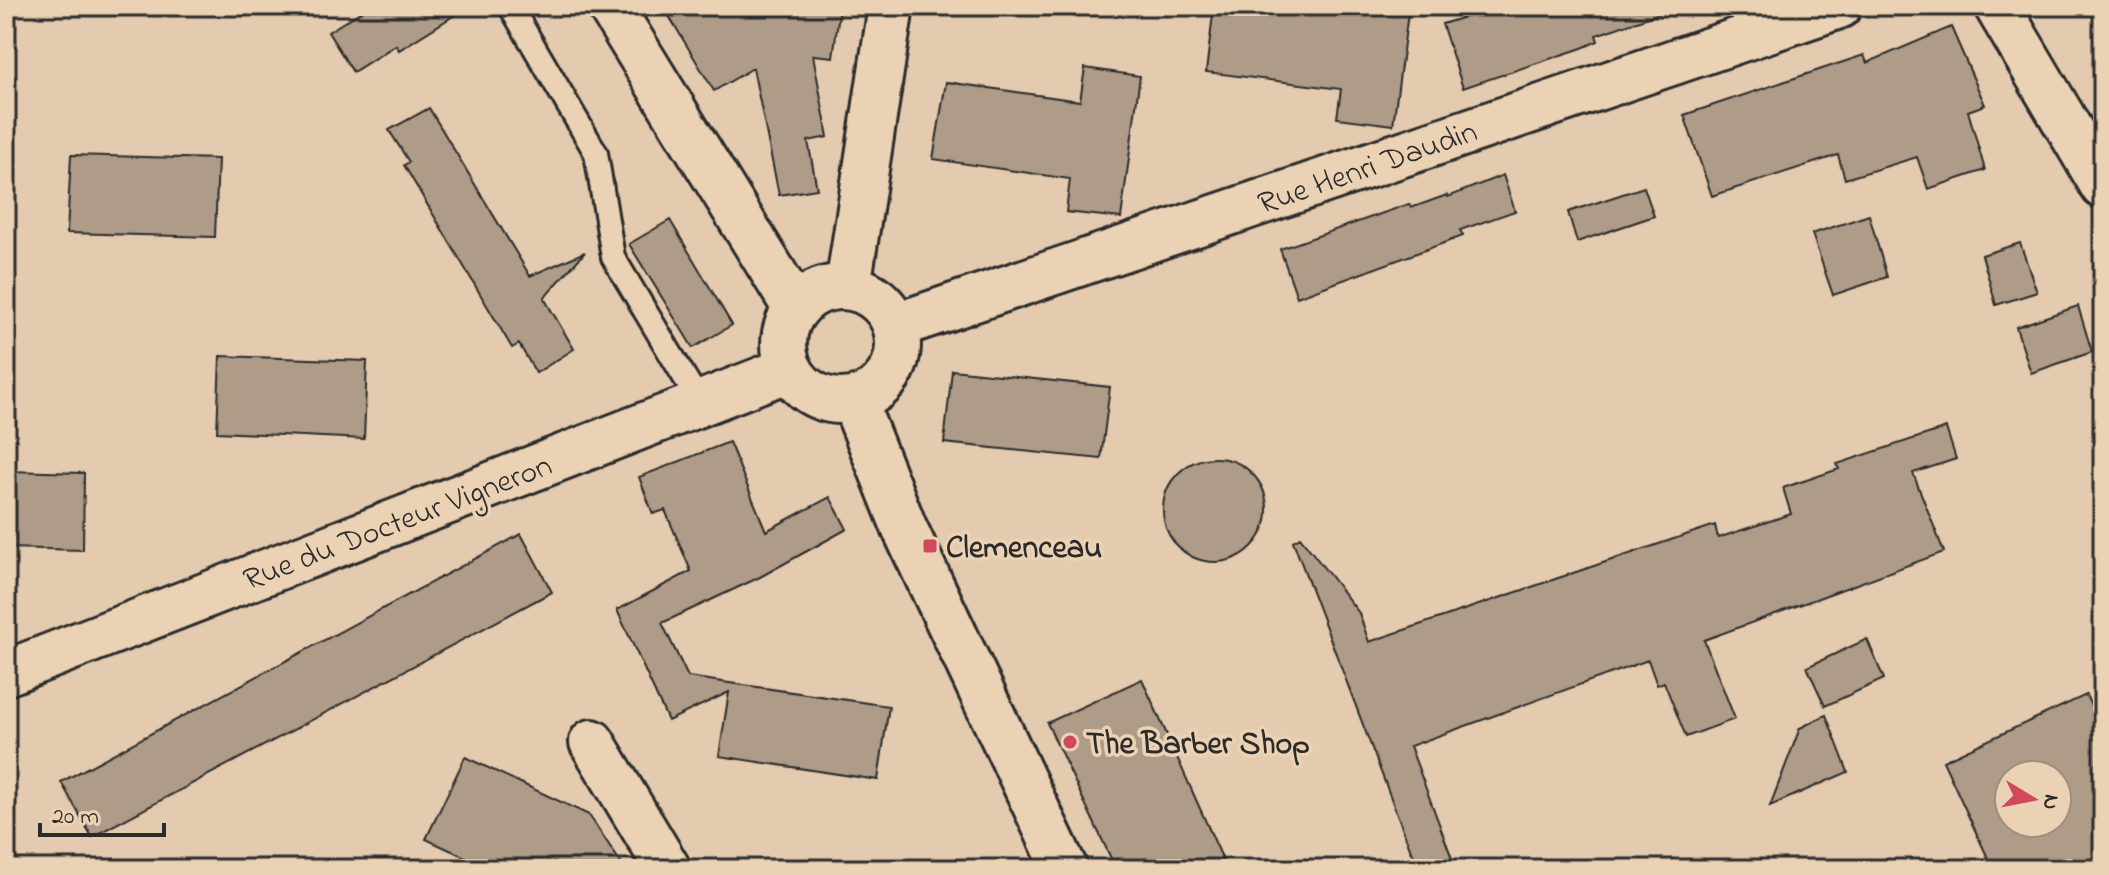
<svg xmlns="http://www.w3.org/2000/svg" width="2109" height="875" font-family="'Indie Flower',sans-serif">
<rect width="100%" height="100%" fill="#e4cbaf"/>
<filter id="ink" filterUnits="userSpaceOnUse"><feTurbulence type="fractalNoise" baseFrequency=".0125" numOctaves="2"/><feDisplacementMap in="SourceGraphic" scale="16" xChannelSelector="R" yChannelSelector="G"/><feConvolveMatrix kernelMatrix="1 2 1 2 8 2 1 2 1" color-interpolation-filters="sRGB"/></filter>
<g filter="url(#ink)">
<!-- building -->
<path fill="#ae9c88" stroke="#2b2b2b" stroke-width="2" fill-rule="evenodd" d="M370 6H469L399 50 396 45 353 72 328 32Z
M663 6H840L833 57 813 55 828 137 808 141 817 189 779 195 753 68 714 91Z
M1214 6H1310L1351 11 1352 6H1409L1393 125 1337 118 1341 89 1206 72Z
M1501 6H1662L1663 12 1596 35 1598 41 1582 48 1463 88 1442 24Z
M1951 27 1985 105 1968 111 1985 170 1928 189 1917 157 1845 179 1838 155 1712 196 1684 115 1864 55 1867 63Z
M1085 68 1140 76 1121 218 1066 212 1070 179 933 159 946 82 1080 101Z
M429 108 530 276 585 252 544 298 574 349 536 373 519 344 512 348 404 165 409 162 389 130Z
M71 155 218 159 215 237 67 233Z
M1503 175 1515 211 1460 230 1463 236 1297 297 1280 249 1409 204 1411 208 1447 195 1448 197Z
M1644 187 1654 216 1577 242 1568 212Z
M1869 215 1887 277 1833 295 1812 234Z
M670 220 732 325 693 348 629 244Z
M2020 243 2037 292 1996 305 1982 255Z
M2078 306 2092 352 2031 373 2016 327Z
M220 356 367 361 364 439 217 432Z
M952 370 1110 387 1101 459 944 443Z
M1946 428 1956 459 1913 473 1944 552 1704 640 1735 719 1686 737 1664 682 1657 685 1648 660 1410 746 1456 869H1418L1293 541 1300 537 1359 613 1369 642 1715 525 1718 538 1791 514 1783 488 1839 469 1837 464Z
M729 442 766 531 830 497 847 529 760 577 662 623 688 677 889 706 878 780 719 756 729 692 668 721 617 610 691 571 665 510 653 514 639 477Z
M1163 510a52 52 0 1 1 104 0a52 52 0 1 1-104 0Z
M6 471 84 473 83 550 6 548Z
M521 534 552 592 92 837 61 782Z
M1867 639 1884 679 1825 706 1807 667Z
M1142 679 1223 860 1204 869H1116L1047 723Z
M2086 695 2103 732V869H1993L1943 761ZM2009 775H2057V823H2009Z
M1826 715 1848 772 1770 806 1800 728Z
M465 757 589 815 625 869H491L426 839Z"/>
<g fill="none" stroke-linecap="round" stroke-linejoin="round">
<!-- service casing -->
<g stroke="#2b2b2b" stroke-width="28">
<path id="service" d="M516 6 512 9 596 153 613 257 700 403"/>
</g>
<!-- minor casing -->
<g stroke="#2b2b2b" stroke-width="50">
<path id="minor" d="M610 6 796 309
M784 344a57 57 0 1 1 114 0a57 57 0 1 1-114 0Z
M848 287 891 6
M895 326 1839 6
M854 401 904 527 1065 869
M6 673 789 369
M592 742 668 869"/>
</g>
<!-- tertiary casing -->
<g stroke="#2b2b2b" stroke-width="50">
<path id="tertiary" d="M1997 6 2103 186"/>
</g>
<!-- service -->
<use href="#service" stroke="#ecd2b4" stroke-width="22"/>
<!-- minor -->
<use href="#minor" stroke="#ecd2b4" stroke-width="44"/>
<!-- tertiary -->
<use href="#tertiary" stroke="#ecd2b4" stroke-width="44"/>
</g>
</g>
<!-- markers -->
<g fill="#d1495b" stroke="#ecd2b4" stroke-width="3">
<rect x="922" y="538" width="16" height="16" rx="4"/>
<circle cx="1070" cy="742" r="8"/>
</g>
<g text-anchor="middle" stroke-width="7" stroke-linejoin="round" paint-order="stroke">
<!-- street labels -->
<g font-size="32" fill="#2b2b2b" stroke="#ecd2b4">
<text transform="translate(1367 166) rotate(-19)" y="11">Rue Henri Daudin</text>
<text transform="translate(397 521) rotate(-21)" y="11">Rue du Docteur Vigneron</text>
</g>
<!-- poi labels -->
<g font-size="32" font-weight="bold" fill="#2b2b2b" stroke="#ecd2b4" text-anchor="start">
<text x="946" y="557">Clemenceau</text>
<text x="1086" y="753">The Barber Shop</text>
</g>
</g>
<!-- margin -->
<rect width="2109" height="875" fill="none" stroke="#ecd2b4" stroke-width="32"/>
<rect x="16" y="16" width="2077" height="843" fill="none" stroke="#2b2b2b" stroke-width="3" filter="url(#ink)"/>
<!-- north arrow -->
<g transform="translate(2033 799) rotate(100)"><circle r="38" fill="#ecd2b4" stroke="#9f8f7d" stroke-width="2"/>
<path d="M0-6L14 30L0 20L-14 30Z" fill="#d1495b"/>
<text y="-12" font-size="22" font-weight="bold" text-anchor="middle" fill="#2b2b2b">N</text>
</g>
<!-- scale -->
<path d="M40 823v12h124v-12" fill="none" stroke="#2b2b2b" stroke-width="4"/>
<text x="52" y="823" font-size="24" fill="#2b2b2b" stroke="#ecd2b4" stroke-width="6" paint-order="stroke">20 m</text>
</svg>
